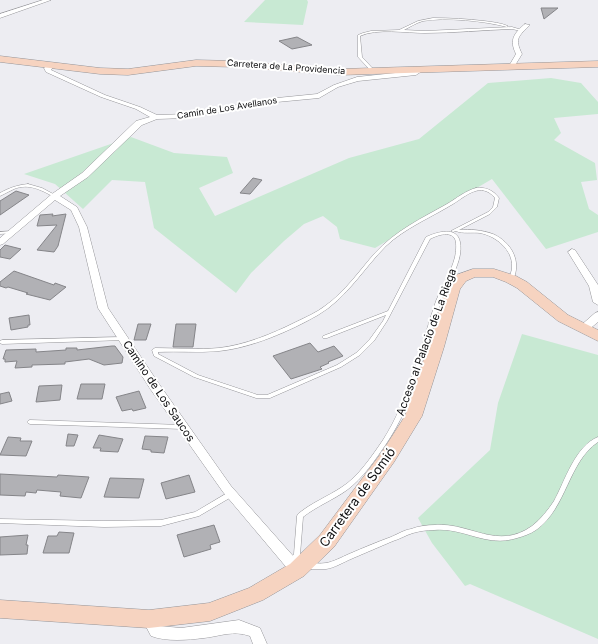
<svg xmlns="http://www.w3.org/2000/svg" width="598" height="644" font-family="Inter,sans-serif">
<rect width="100%" height="100%" fill="#ededf2"/>
<!-- green -->
<path fill="#c8e9d3" d="M265 0H307L308 2 303 25 244 22Z
M551 78 581 83 598 102V114L554 118 561 133 554 140 595 163 597 180 581 182 589 209 598 215V232L546 249 492 179 375 248 340 239 337 227 323 216 304 224 284 241 251 273 236 293 154 228 145 182 112 180 83 209 55 184 24 174 131 137 174 153 227 157 233 173 199 188 215 216 349 158 419 139 488 83Z
M522 334 598 355V639L470 584 465 586 432 543 418 518 490 450 498 403Z"/>
<!-- building -->
<path fill="#b1b1b5" stroke="#858589" d="M541 8H558L544 19Z
M297 37 312 45 292 49 279 41Z
M253 178 262 180 250 194 240 193Z
M16 191 29 195 0 215V201Z
M53 214 52 216 66 214 58 246 54 252 37 250 57 225 37 226 40 215Z
M5 245 21 249 10 259 0 257V250Z
M14 271 54 285 55 283 66 287 50 300 26 294 28 293 8 287 6 288 0 286V282Z
M29 315 30 325H28V327L11 330 9 318Z
M138 324H151L146 340H134Z
M176 324H196L193 347H173Z
M310 343 318 352 334 346 343 356 328 362 329 363 320 367 322 369 291 379 273 356Z
M112 346H115L123 357 122 363 104 365 89 359 65 362V364L32 365V367L15 368 17 361 5 362V359H3L6 350 36 349V352L66 350V348H77V350Z
M81 384H105L102 399H77Z
M62 385 60 400 36 402 39 386Z
M139 391 146 408 133 411 132 409 122 411 116 397Z
M9 392 12 401 0 404V394Z
M68 434 78 435 74 446H66Z
M99 435 123 439 118 452 100 451 101 448H93Z
M145 436 168 437 164 453 151 452V450L142 449Z
M8 437 21 438 20 441H32L26 456 0 455Z
M0 474 57 477 58 475 89 477 81 498 60 496 61 492 37 490 36 493 26 492 25 496 0 495Z
M189 475 195 492 166 499 161 483Z
M110 478 144 479 139 498 104 497Z
M214 525 220 542 210 545 211 549 184 557 177 535Z
M59 532 74 533 69 553H43L48 536H57Z
M28 535 26 545H28L27 554 0 555V537Z"/>
<g fill="none" stroke-linecap="round" stroke-linejoin="round">
<!-- lane casing -->
<g stroke="#959599" stroke-width="1">
<path id="lane" d="M433 18C450 18 467 19 484 21 492 22 501 23 508 26L507 27C485 21 446 17 423 21 416 23 410 27 404 30L425 31 512 27 522 30 521 31 512 29C483 30 454 33 425 33 406 33 377 28 360 36L362 57 374 70V72H372L358 57V35L363 33 371 31 399 30 418 21Z
M28 184 42 188 57 196 55 197H54C41 190 29 183 14 189 9 191 5 194 0 196V193C9 188 17 185 28 184Z
M476 188C486 187 493 190 499 198L497 207 490 214 459 230C470 229 482 230 493 234 511 242 522 261 513 280H509V279C510 275 512 271 512 267 513 250 496 236 480 233 473 232 462 234 456 231L453 232 451 231 488 212 493 207 495 198C481 181 466 196 453 204 430 218 405 228 386 246 363 269 347 298 318 315 290 331 251 348 219 351 199 353 178 351 158 352V354L198 375 258 395H267L337 365 356 353 370 339 383 321 386 315 327 338H323L322 337 323 336 388 311 426 237C437 232 457 226 460 242 464 261 447 284 441 302 424 350 415 402 386 444 375 460 363 478 347 490 333 500 317 506 303 517L300 555 293 564 291 565 289 564 288 562 294 554 297 516 298 514C311 503 327 497 342 487 358 477 372 456 383 440 410 398 420 348 436 301 442 286 451 273 455 257 456 252 457 244 455 239 450 230 436 236 430 239L387 321 374 341 360 355 341 367 270 398H256L194 377 154 356 152 350 155 348C176 348 198 350 219 348 245 345 272 334 296 322 306 317 316 313 325 306 345 292 359 271 375 253 395 231 422 218 447 204 457 198 465 191 476 188Z
M12 231H14V233L0 234V232Z
M123 337 125 338 126 339 125 340 2 344 0 343V341L2 340Z
M30 420 183 425 185 426 186 427 185 428 183 429 30 424 28 423 27 422 28 421Z
M598 437V442C568 462 567 508 536 530 530 534 524 536 517 538 486 548 464 527 434 530 427 530 420 531 413 533 406 535 400 539 393 541 379 547 365 553 351 559 344 562 334 568 326 569 320 569 314 569 308 569L306 568 305 566 306 564 308 563C314 563 321 564 326 563 333 562 342 557 349 554 363 548 377 542 391 537 398 534 404 530 411 529 419 526 427 525 435 525 470 522 497 551 532 526 541 519 548 510 554 501 565 481 575 446 598 437Z
M229 492H233L234 494 233 496 199 516 161 526 104 527 0 523V519L104 521 161 520 195 512Z"/>
</g>
<!-- street casing -->
<g stroke="#959599" stroke-width="1">
<path id="street" d="M43 0H51L0 18V14Z
M525 24 530 25C519 36 514 38 522 54L514 67H510L509 66 516 54C509 40 514 33 525 24Z
M49 64 54 65 51 70 105 95 140 107 157 115 187 114 277 98 317 94 334 85 357 77 414 71 422 67 425 69 416 75 358 81 338 87 319 98 277 102 187 118 157 119 142 125 88 177 60 196 77 207 87 227 108 308 159 384 231 486 302 566 304 570 302 574 297 576 292 574 223 492 151 390 98 308 79 227 71 210 55 200 3 244 0 245V238L52 194 82 173 136 121 150 117 136 109 101 97 46 72 44 68Z
M572 249 575 250 598 285V305L593 302 589 286 568 252Z
M598 312V322L587 331H579L578 329 579 327 595 313Z
M149 613 154 615 160 626 181 628 239 620 260 628 267 644H253L250 636C233 630 221 636 204 638 187 640 167 642 151 636L142 619 144 615Z"/>
</g>
<!-- secondary casing -->
<g stroke="#959599" stroke-width="1">
<path id="secondary" d="M0 56 100 68 128 69 196 60 236 61 340 69 598 61V67L340 75 236 67 196 66 128 75 100 74 0 62Z
M473 269H494L516 276 527 282 568 315 598 330V341L558 321 517 288 506 282 493 277H475L466 281 460 289 444 347 422 416 394 462 334 547 304 576 263 600 210 621 149 628 0 618V600L149 610 209 603 249 588 290 564 320 535 382 452 405 416 428 347 446 289 456 275Z"/>
</g>
<!-- lane -->
<use href="#lane" fill="#fff" fill-rule="evenodd"/>
<!-- street -->
<use href="#street" fill="#fff" fill-rule="evenodd"/>
<!-- secondary -->
<use href="#secondary" fill="#f6d3c0" fill-rule="evenodd"/>
</g>
<g text-anchor="middle" stroke-width="4" stroke-linejoin="round" paint-order="stroke">
<!-- far-street labels -->
<g font-size="9" fill="#0d0d0f" stroke="#fff">
<text transform="translate(286 67) rotate(4)" y="3">Carretera de La Providencia</text>
<text transform="translate(227 108) rotate(-9)" y="3">Camín de Los Avellanos</text>
</g>
<!-- street labels -->
<g font-size="11" fill="#0d0d0f" stroke="#fff">
<text transform="translate(426 342) rotate(-70)" y="4">Acceso al Palacio de La Riega</text>
<text transform="translate(159 391) rotate(56)" y="4">Camino de Los Saucos</text>
</g>
<!-- near-street labels -->
<g font-size="13" fill="#0d0d0f" stroke="#fff">
<text transform="translate(357 497) rotate(-54)" y="5">Carretera de Somió</text>
</g>
</g>
</svg>
